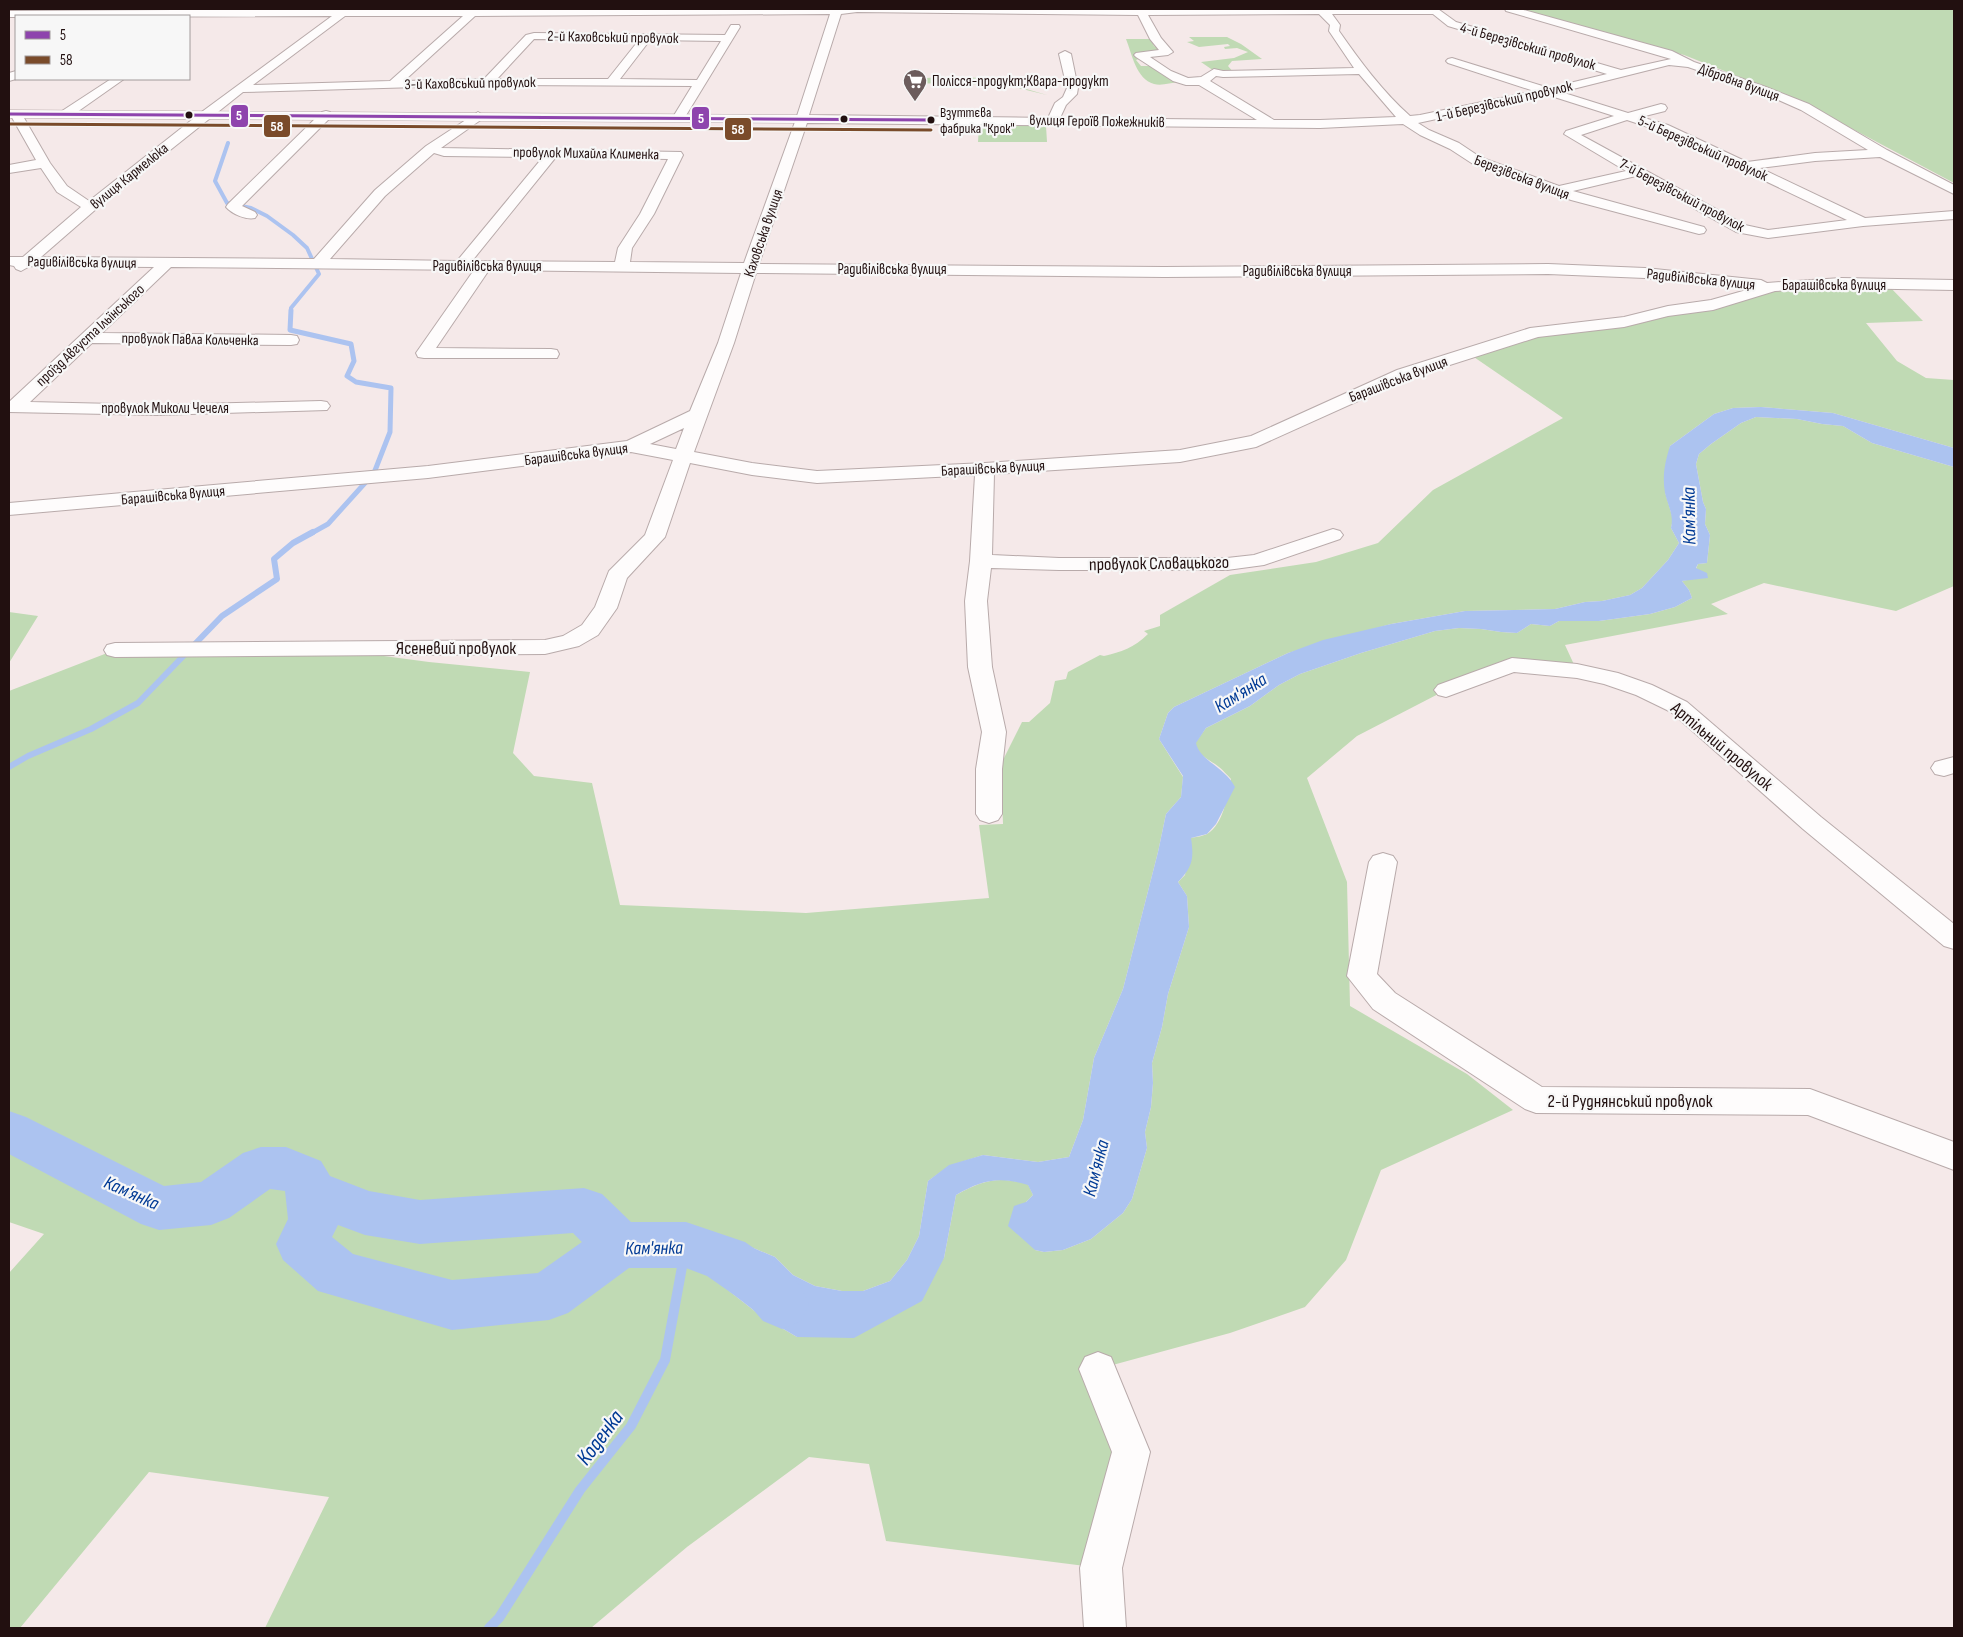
<svg xmlns="http://www.w3.org/2000/svg" width="1963" height="1637" font-family="'Sofia Sans Condensed',sans-serif">
<rect width="100%" height="100%" fill="#f5e9e9"/>
<!-- green -->
<path fill="#c0dab4" d="M1515 9H1954V183L1798 100 1684 55Z
M1189 37H1227L1241 44 1262 59 1232 61 1228 66 1234 73 1214 71 1201 62 1234 58 1248 52 1237 48 1225 49 1224 47 1230 46 1228 44 1199 47 1187 42 1194 41Z
M1126 39H1151L1154 46 1161 50 1136 60 1141 66H1152L1178 82C1171 83 1161 86 1154 84 1136 79 1132 54 1126 39Z
M938 77 989 78 1047 95 1006 85 908 83 916 81V79Z
M979 126H1046L1047 142H978Z
M1888 285 1923 321 1866 323 1897 361 1926 378 1954 380V448L1833 413 1761 407 1733 408 1714 414 1670 446 1665 492 1673 519 1671 528 1679 543 1668 560 1642 588 1630 595 1602 601 1585 602 1555 609 1465 611 1391 624 1288 653 1174 707 1168 713 1159 739 1183 777 1181 797 1166 814 1158 852 1123 989 1094 1058 1083 1120 1069 1157 1038 1162 983 1155 949 1166 928 1181 919 1236 907 1260 890 1281 863 1291H842L815 1286 793 1275 775 1257 751 1247 738 1267 729 1291 761 1316 797 1337 944 1258 956 1195C983 1180 997 1176 1028 1184L1033 1195 1026 1202 1035 1250 1044 1252 1063 1250 1091 1239 1123 1213 1132 1199 1147 1148 1145 1132 1151 1107 1153 1083 1152 1063 1162 1027 1168 994 1189 927 1187 896 1178 882 1185 875 1191 838C1196 837 1203 836 1207 834 1224 824 1227 796 1231 779 1227 775 1223 770 1219 767 1209 759 1199 757 1195 743L1206 728 1250 706 1279 685 1300 674 1361 653 1435 631 1459 628 1481 629 1501 632 1517 633 1531 624 1550 626 1559 621H1599L1650 614 1675 607 1692 598 1689 590 1682 581 1697 578 1696 569 1698 564 1707 563 1710 535 1705 524 1706 509 1703 502 1696 464 1699 454 1711 444 1741 423 1756 417 1797 419 1822 424 1843 426 1872 443 1954 467V586L1896 611 1764 583 1711 604 1728 614 1565 645 1577 671 1512 665 1446 690 1357 736 1307 778 1347 882 1350 1006 1467 1074 1513 1110 1381 1170 1346 1260 1305 1307 1230 1333 1098 1369 1131 1452 1101 1568 886 1541 869 1464 809 1457 687 1547 591 1628H265L329 1497 149 1472 20 1628H9V1273L44 1234 9 1222V691L115 650 324 648 429 662 530 672 513 753 534 776 592 783 620 905 806 913 989 898 979 825 1003 824 1001 764 1022 722H1029L1050 703 1055 681 1066 679 1068 672 1100 655 1104 656C1121 652 1134 648 1148 634L1144 631 1160 626V615L1230 575 1316 562 1378 543 1433 490 1563 418 1468 353 1536 332 1624 322 1774 286Z
M9 612 38 616 9 663Z"/>
<!-- water -->
<path fill="#acc3f0" d="M1761 407 1833 413 1954 448V467L1872 443 1843 426 1822 424 1797 419 1756 417 1741 423 1711 444 1699 454 1696 464 1703 502 1706 509 1705 524 1710 535 1707 563 1698 564 1696 568 1707 573 1708 578 1682 581 1689 590 1692 598 1675 607 1650 614 1599 621H1559L1550 626 1531 624 1517 633 1501 632 1481 629 1459 628 1435 631 1361 653 1300 674 1279 685 1250 706 1206 728 1196 743C1200 761 1225 767 1235 787L1216 824 1207 834 1191 838C1194 858 1193 867 1178 882L1187 896 1189 927 1168 994 1162 1027 1152 1063 1153 1083 1151 1107 1145 1132 1147 1148 1132 1199 1123 1213 1091 1239 1063 1250 1044 1252 1035 1250 1008 1226 1014 1206 1026 1202 1033 1195 1028 1185C999 1176 982 1180 956 1195L944 1258 922 1301 854 1338 797 1337 761 1316 729 1291 751 1247 775 1257 793 1275 815 1286 842 1291H863L890 1281 907 1260 919 1236 928 1181 949 1165 983 1155 1038 1162 1069 1157 1083 1120 1094 1058 1123 989 1158 852 1166 814 1181 797 1183 776 1159 739 1168 713 1174 707 1288 653 1323 640 1391 624 1465 611 1555 609 1585 602 1602 601 1630 595 1642 588 1668 560 1679 543 1671 528C1674 515 1668 506 1665 493 1662 476 1665 462 1670 446L1714 414 1733 408Z"/>
<g fill="none" stroke-linecap="round" stroke-linejoin="round">
<!-- stream-far3 -->
<path stroke="#acc3f0" stroke-width="4" d="M228 143 215 181 227 203 251 208 267 216 293 235 307 248 319 274 291 308V312"/>
<!-- stream-far2 -->
<path stroke="#acc3f0" stroke-width="5" d="M291 310 290 330 351 344 354 361 347 376 356 382 391 388 390 432 374 473 328 524 310 534"/>
<!-- stream-far1 -->
<path stroke="#acc3f0" stroke-width="6" d="M9 767 28 756 91 729 138 703 222 616 277 579 274 559 293 543 313 532"/>
<!-- stream -->
<path stroke="#acc3f0" stroke-width="10" d="M489 1628 499 1618 580 1490 631 1426 665 1360 686 1245"/>
<!-- river -->
<path fill="#acc3f0" fill-rule="evenodd" d="M9 1111 26 1117 164 1186 201 1182 243 1153 261 1147H286L321 1161 330 1176 369 1191 420 1200 584 1188 602 1194 631 1222H686L745 1242 788 1272 801 1287 809 1304 801 1321 782 1329 763 1321 750 1306 707 1276 686 1268H629L568 1313 549 1320 452 1330 318 1291 283 1260 276 1244 288 1219 285 1191 270 1189 229 1218 211 1225 159 1230 141 1224 9 1154ZM338 1225 365 1235 420 1244 573 1233 582 1242 538 1273 452 1280 353 1254 332 1237Z"/>
<!-- street casing -->
<g stroke="#b8aaaa" stroke-width="2">
<path id="street" d="M342 9H1438L1456 22 1621 70 1671 59 1506 11 1505 9H1520L1672 51 1694 62 1766 87 1809 104 1887 150 1954 185V194L1880 157 1815 161 1760 168 1865 218 1954 211V219L1863 226 1768 238 1736 232 1636 176 1573 191 1704 227 1706 230 1704 233 1699 234 1571 200 1473 164 1450 149 1420 135 1403 124 1320 128 807 123 759 264 1164 267 1548 264 1645 268 1761 280 1767 283 1841 278 1954 280V290L1841 288 1775 291 1713 310 1668 316 1624 327 1538 337 1409 378 1256 447 1180 462 994 474 992 555 1059 558H1227L1254 555 1333 529 1340 531 1343 535 1340 539 1264 565 1227 570H1059L991 568 987 601 992 667 1006 732 1002 769V814L998 820 989 823 980 820 976 814V769L982 732 968 667 965 601 970 561 975 475 817 483 752 475 690 463 665 537 627 578 617 608 598 635 579 646 545 654 115 657 107 655 104 650 107 645 115 643 545 640 563 636 582 625 595 607 609 571 645 535 673 460 631 452 428 478 9 515V503L428 466 627 441 690 411 718 343 741 273 489 270 436 348 551 349 557 350 559 354 557 358H424L418 357 416 353 474 270 171 267 102 333 291 335 297 336 299 340 297 344 291 345 92 343 30 402 158 405 321 401 327 402 330 406 327 410 158 415 9 412V402L154 267 30 266 21 271 16 269 14 266 9 265V257H23L81 207 57 192 41 168 9 173V165L36 160 10 114 12 111H20L50 163 67 186 89 201 203 111 332 16 9 17V11ZM857 12 1138 15 1150 39 1159 50 1136 53 1134 55 1136 57 1173 81 1186 85H1199L1257 120 1060 118 1066 105 1077 94 1078 88 1071 54 1065 51 1059 54 1067 88 1063 97 1055 103 1048 118 809 115 841 14ZM830 14 796 119 744 263 630 262 632 248 654 214 683 155 681 152 441 148 482 119 484 116 478 112 426 146 375 190 314 259 41 257 95 210 243 92 487 85 692 86 673 117 679 121 685 117 740 27 739 25H731L725 35 534 33 526 35 484 79 404 81 475 16ZM1319 14 1330 25 1329 31 1354 68 1223 71 1214 69 1201 77 1188 78 1171 71 1150 57 1168 55 1173 52 1161 38 1148 15ZM1332 14H1433L1448 26 1607 74 1549 88 1452 58 1448 59 1446 61 1448 63 1534 91 1420 115 1410 116C1382 91 1360 61 1339 31L1340 25ZM345 16H463L390 81 253 85ZM534 39 639 40 608 79H497ZM650 40 721 41 697 80 620 79ZM1669 65 1688 67 1758 91 1801 110 1868 150 1815 153 1747 162 1668 125 1641 117 1665 111 1667 108 1665 105 1661 104 1628 113 1561 92ZM1359 74 1396 117 1320 120H1274L1210 81 1216 76 1223 77ZM1548 95 1614 116 1566 131 1564 134 1626 171 1559 186 1480 157 1459 143 1429 130 1418 123ZM1627 120 1660 131 1847 220 1768 230 1745 225 1581 135ZM434 153 444 156 543 157 457 261 330 259 385 196ZM556 157 668 159 640 214 618 248 615 262 472 261ZM756 273 1164 277 1548 274 1645 278 1750 289 1711 300 1668 306 1624 317 1530 328 1397 370 1251 436 1180 450 985 463 817 471 752 463 694 452 734 343ZM684 428 676 449 650 444Z
M16 71V79L9 81V73Z
M111 79H124L70 117H62L60 114 62 111Z
M326 111 330 112 332 115 330 118 242 206 255 212 257 215 255 218C246 220 232 214 226 207L228 204 322 112Z
M1512 658 1577 664 1618 673 1652 685 1687 702 1821 817 1954 924V949L1944 946 1803 829 1671 712 1636 695 1604 684 1577 678 1514 672 1446 697 1438 695 1434 690 1438 685Z
M1954 757V773L1944 776 1935 774 1931 768 1935 762Z
M1383 853 1393 856 1397 862 1377 974 1395 993 1542 1087 1810 1089 1954 1142V1170L1808 1115 1536 1113 1525 1109 1373 1009 1347 976 1369 862 1373 856Z
M1098 1352 1111 1357 1150 1452 1122 1568 1126 1628H1084L1080 1568 1112 1452 1079 1369 1085 1357Z"/>
</g>
<!-- secondary casing -->
<g stroke="#b8aaaa" stroke-width="1">
<path id="secondary" d="M9 110 802 115 808 119 802 123 9 118Z"/>
</g>
<!-- street -->
<use href="#street" fill="#fefcfc" fill-rule="evenodd"/>
<!-- secondary -->
<use href="#secondary" fill="#fefcfc" fill-rule="evenodd"/>
<!-- bus-1 casing -->
<g stroke="#f7f7f7" stroke-width="5">
<path id="bus-1" d="M9 114 931 120"/>
</g>
<!-- bus-2 casing -->
<g stroke="#f7f7f7" stroke-width="5">
<path id="bus-2" d="M9 124 931 130"/>
</g>
<!-- bus-1 -->
<use href="#bus-1" stroke="#8e44ad" stroke-width="3"/>
<!-- bus-2 -->
<use href="#bus-2" stroke="#7a4b2a" stroke-width="3"/>
</g>
<!-- icons -->
<defs>
<g id="supermarket-pin" transform="scale(1.25)"><path d="M0 17L-7.5 6A9.5 9.5 0 1 1 7.5 6Z" fill="#6c5c5c" stroke="#f7f7f7"/><path d="M-6-5.5h2.5l.6 2H6L4.5 2H-2.5L-4.4-4H-6ZM-1.5 3.2a1.3 1.3 0 1 0 .1 0ZM3 3.2a1.3 1.3 0 1 0 .1 0Z" fill="#fff"/></g>
</defs>
<g fill-rule="evenodd">
<use href="#supermarket-pin" x="915" y="81"/>
</g>
<!-- markers -->
<g fill="#221010" stroke="#f7f7f7" stroke-width="2">
<circle cx="189" cy="115" r="4.5"/>
<circle cx="844" cy="119" r="4.5"/>
<circle cx="931" cy="120" r="4.5"/>
</g>
<g text-anchor="middle" stroke-width="4.5" stroke-linejoin="round" paint-order="stroke">
<!-- far-bus labels -->
<g font-size="14" fill="#221010" stroke="#f7f7f7" text-anchor="start">
<text x="940" y="117">Взуттєва<tspan x="940" dy="16">фабрика "Крок"</tspan></text>
</g>
<!-- far-street labels -->
<g font-size="15" fill="#221010" stroke="#f7f7f7">
<text transform="translate(613 37) rotate(1)" y="5">2-й Каховський провулок</text>
<text transform="translate(1528 46) rotate(16)" y="5">4-й Березівський провулок</text>
<text transform="translate(1739 82) rotate(20)" y="5">Дібровна вулиця</text>
<text transform="translate(470 83) rotate(-1)" y="5">3-й Каховський провулок</text>
<text transform="translate(1504 101) rotate(-13)" y="5">1-й Березівський провулок</text>
<text transform="translate(1097 121) rotate(1)" y="5">вулиця Героїв Пожежників</text>
<text transform="translate(1703 148) rotate(24)" y="5">5-й Березівський провулок</text>
<text transform="translate(586 153) rotate(1)" y="5">провулок Михайла Клименка</text>
<text transform="translate(129 176) rotate(-39)" y="5">вулиця Кармелюка</text>
<text transform="translate(1522 177) rotate(21)" y="5">Березівська вулиця</text>
<text transform="translate(1682 195) rotate(28)" y="5">7-й Березівський провулок</text>
<text transform="translate(763 233) rotate(-71)" y="5">Каховська вулиця</text>
<text transform="translate(82 262) rotate(1)" y="5">Радивілівська вулиця</text>
<text x="487" y="271">Радивілівська вулиця</text>
<text x="892" y="274">Радивілівська вулиця</text>
<text x="1297" y="276">Радивілівська вулиця</text>
<text transform="translate(1701 279) rotate(6)" y="5">Радивілівська вулиця</text>
<text x="1834" y="290">Барашівська вулиця</text>
<text transform="translate(90 335) rotate(-43)" y="5">проїзд Августа Ільїнського</text>
<text transform="translate(190 339) rotate(1)" y="5">провулок Павла Кольченка</text>
<text transform="translate(1398 379) rotate(-21)" y="5">Барашівська вулиця</text>
<text x="165" y="413">провулок Миколи Чечеля</text>
<text transform="translate(576 454) rotate(-7)" y="5">Барашівська вулиця</text>
<text transform="translate(993 468) rotate(-3)" y="5">Барашівська вулиця</text>
<text transform="translate(173 495) rotate(-5)" y="5">Барашівська вулиця</text>
</g>
<!-- far-poi labels -->
<g font-size="15" fill="#221010" stroke="#f7f7f7" text-anchor="start">
<text x="932" y="86">Полісся-продукт;Квара-продукт</text>
</g>
<!-- street labels -->
<g font-size="18" fill="#221010" stroke="#f7f7f7">
<text transform="translate(1159 563) rotate(-1)" y="6">провулок Словацького</text>
<text x="456" y="654">Ясеневий провулок</text>
<text transform="translate(1722 746) rotate(40)" y="6">Артільний провулок</text>
<text x="1630" y="1107">2-й Руднянський провулок</text>
</g>
<!-- water labels -->
<g font-size="19" font-style="italic" fill="#003a95" stroke="#f7f7f7">
<text transform="translate(1688 516) rotate(-91)" y="7">Кам'янка</text>
<text transform="translate(1240 692) rotate(-32)" y="7">Кам'янка</text>
<text transform="translate(1095 1168) rotate(-76)" y="7">Кам'янка</text>
<text transform="translate(132 1192) rotate(24)" y="7">Кам'янка</text>
<text transform="translate(654 1247) rotate(-1)" y="7">Кам'янка</text>
</g>
<!-- near-water labels -->
<g font-size="22" font-style="italic" fill="#003a95" stroke="#f7f7f7">
<text transform="translate(599 1437) rotate(-53)" y="8">Коденка</text>
</g>
</g>
<g stroke="#f7f7f7" stroke-width="2">
<rect x="230" y="104" width="19" height="24" rx="5" fill="#8e44ad"/>
<rect x="691" y="106" width="19" height="24" rx="5" fill="#8e44ad"/>
<rect x="263" y="114" width="28" height="24" rx="5" fill="#7a4b2a"/>
<rect x="724" y="117" width="28" height="24" rx="5" fill="#7a4b2a"/>
</g>
<g font-size="14" text-anchor="middle" font-weight="bold" fill="#fff">
<text x="239" y="120">5</text>
<text x="701" y="123">5</text>
<text x="277" y="131">58</text>
<text x="738" y="134">58</text>
</g>
<!-- border -->
<rect width="1963" height="1637" fill="none" stroke="#221010" stroke-width="20"/>
<!-- legend -->
<rect x="15" y="15" width="175" height="65" fill="#f7f7f7" stroke="#a29b9b"/>
<rect x="25" y="31" width="25" height="8" fill="#8e44ad" stroke="#a29b9b"/>
<text x="60" y="40" font-size="15" fill="#221010">5</text>
<rect x="25" y="56" width="25" height="8" fill="#7a4b2a" stroke="#a29b9b"/>
<text x="60" y="65" font-size="15" fill="#221010">58</text>
</svg>
